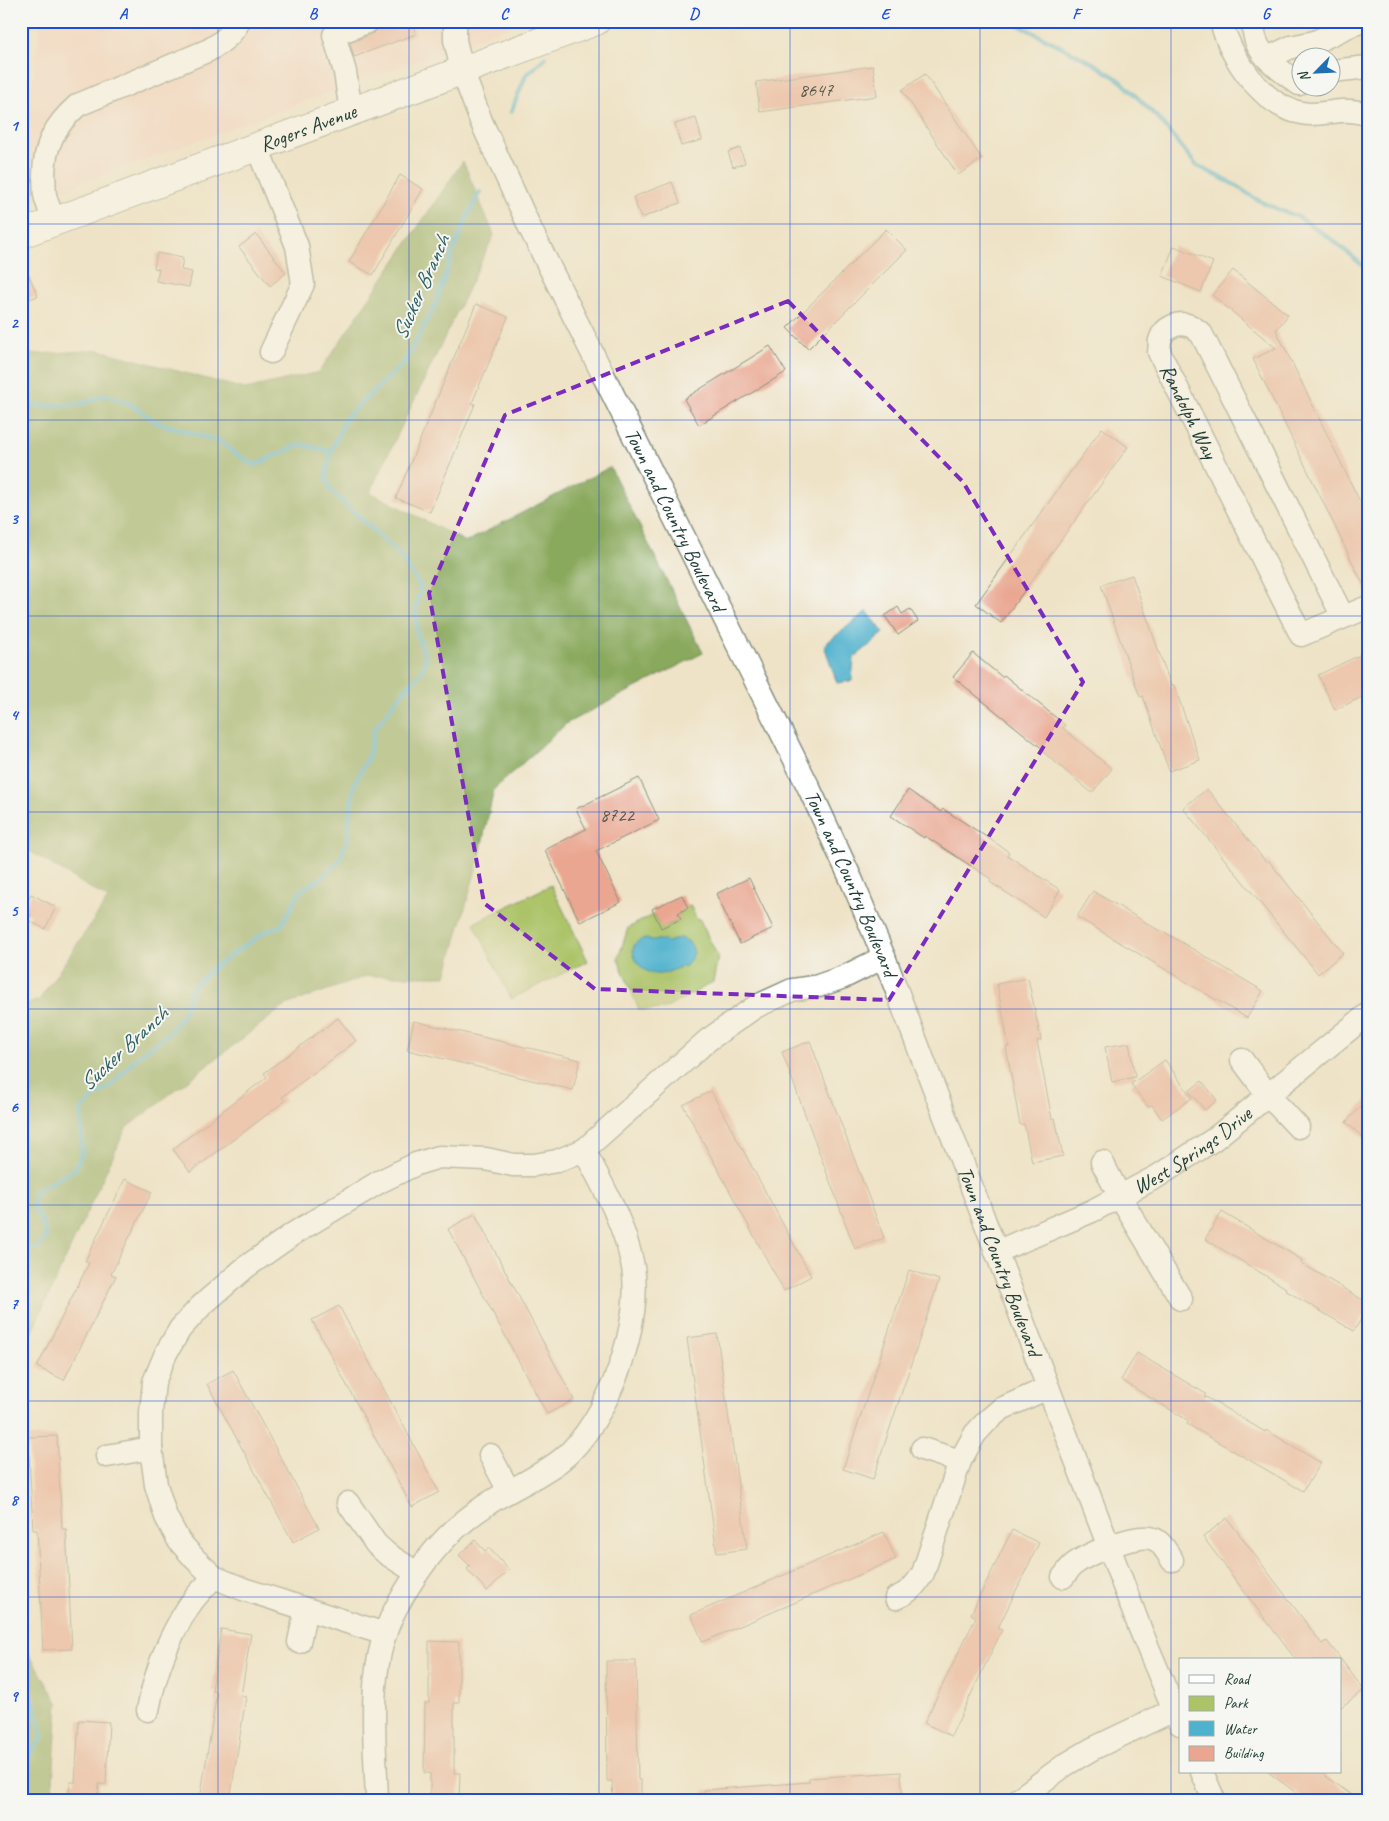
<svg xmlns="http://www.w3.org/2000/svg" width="1389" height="1821" font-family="Caveat,sans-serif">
<rect width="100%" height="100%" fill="#f6f6f2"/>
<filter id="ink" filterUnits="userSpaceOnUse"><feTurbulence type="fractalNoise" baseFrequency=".02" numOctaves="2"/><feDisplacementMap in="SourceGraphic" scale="10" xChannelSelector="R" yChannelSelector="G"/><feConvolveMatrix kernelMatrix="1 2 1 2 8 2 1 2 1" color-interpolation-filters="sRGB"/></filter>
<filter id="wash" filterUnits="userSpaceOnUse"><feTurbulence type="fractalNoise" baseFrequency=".0096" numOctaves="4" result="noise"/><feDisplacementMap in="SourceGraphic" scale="20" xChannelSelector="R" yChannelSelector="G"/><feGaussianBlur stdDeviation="1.12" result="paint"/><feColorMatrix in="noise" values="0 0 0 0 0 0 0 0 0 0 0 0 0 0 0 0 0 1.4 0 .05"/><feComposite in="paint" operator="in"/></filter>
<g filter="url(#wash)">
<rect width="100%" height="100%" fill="#efe3c7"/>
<!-- built -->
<path fill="#f5d2c2" d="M41 21H525L21 205V167Z"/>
<!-- green -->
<path fill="#acc368" stroke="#66804e" d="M551 885 588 961 511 999 474 923Z
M690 905 697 920 699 918 718 957 713 982 665 1009 639 1010 618 959 628 928 654 914 662 928 680 919 678 913Z"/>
<!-- forest -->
<path fill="#89a95c" stroke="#547348" d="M463 161 494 235 370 492 466 542 610 467 703 653 567 723 494 789 478 862 446 976H367L286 1005 126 1128 21 1355V1006L39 1000 108 899 21 846V355L99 350 245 389 319 372Z
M21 1641 58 1702 52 1800H21Z"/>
<!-- water -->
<path fill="#4eb1cd" stroke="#367780" d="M867 611 884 633 854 658 852 681 837 683 824 645Z
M680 938C689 940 692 944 694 953L687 965C678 967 669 973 661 974 637 977 621 941 645 939 647 939 650 940 652 940 659 940 662 939 668 942Z"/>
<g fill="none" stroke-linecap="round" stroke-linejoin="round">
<!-- stream -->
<path stroke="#4eb1cd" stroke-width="4.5" d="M1011 21 1093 63 1121 81 1158 118 1196 165 1235 185 1256 199 1277 209 1299 217 1334 241 1368 270
M511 112 526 75 545 58
M21 404 45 406 82 404 106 395 131 404 156 422 221 442 237 455 255 465 300 444 328 451
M21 1254 40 1246 46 1237 43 1224 33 1207 34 1192 75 1169 82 1153 81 1110 94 1097 112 1085 136 1058 169 1033 183 1015 191 989 214 967 265 932 281 926 301 890 320 879 339 861 348 838 349 817 355 782 368 758 375 728 397 699 422 671 426 658 417 634 416 608 421 587 399 554 330 490 326 476 331 452 346 417 404 363 434 308 454 249 468 215 480 192
M21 1674C33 1694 39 1715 42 1738L28 1756 21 1761"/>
</g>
<g id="blocks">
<!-- building -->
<path fill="#eaa690" d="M393 21H411L416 34 354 57 350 43 374 33 381 26Z
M873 66 877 96 760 112 756 82Z
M925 74 982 159 958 175 902 90Z
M696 118 702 140 681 146 675 124Z
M740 148 745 163 733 167 728 152Z
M400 175 423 189 373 275 349 262Z
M672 182 680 203 641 218 633 197Z
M886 229 907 250 808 349 787 328Z
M256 234 286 273 270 286 239 247Z
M1174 246 1213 262 1201 292 1162 276Z
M157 253 183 258 181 270 192 272 189 287 156 281 159 269 154 268Z
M21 258 38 296 21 302Z
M1233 270 1288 315 1276 330 1368 518V594L1253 359 1276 348 1212 295Z
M476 304 508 317 472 403 475 404 430 512 396 498Z
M770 346 786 372 699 425 684 399Z
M1102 428 1128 447 1001 623 976 604Z
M1132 575 1171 686 1174 685 1200 760 1169 771 1143 696 1140 697 1101 585Z
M898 607 902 614 910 609 918 621 898 635 885 616Z
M1368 651V694L1335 710 1318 675Z
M973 653 1002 677 1004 675 1065 725 1063 728 1112 769 1092 793 1043 752 1044 750 953 677Z
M639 778 659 820 596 851 621 902 580 922 545 850 586 829 576 809Z
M1207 789 1266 862 1268 860 1343 953 1318 974 1183 808Z
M908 790 941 812 943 809 976 830 1009 852 1007 855 1060 890 1044 917 990 882 991 879 925 836 924 838 891 816Z
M749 878 773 928 740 944 716 894Z
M1093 891 1160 931 1161 930 1263 991 1247 1018 1077 917Z
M31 894 56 907 45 929 28 920 31 915 22 911Z
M682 895 688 908 678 913 681 919 661 928 652 909Z
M1028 978 1041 1040 1037 1041 1052 1119 1055 1118 1063 1156 1032 1162 1024 1124 1020 1125 1006 1047H1009L997 984Z
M338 1018 356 1041 282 1097 285 1101 190 1172 173 1149 267 1077 264 1073Z
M414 1021 580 1060 573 1090 407 1050Z
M810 1041 884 1238 855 1249 782 1052Z
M1129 1043 1135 1077 1112 1082 1105 1047Z
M1165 1060 1192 1098 1162 1119 1152 1105 1148 1107 1131 1084Z
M1202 1081 1217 1100 1205 1110 1189 1091Z
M711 1091 811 1276 784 1291 683 1105Z
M1368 1099V1142L1346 1122Z
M125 1179 152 1192 111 1274 116 1276 64 1380 37 1367 89 1263 85 1261Z
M1222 1212 1302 1260 1301 1263 1368 1303V1307L1354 1331 1285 1290 1286 1288 1205 1239Z
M475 1214 574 1400 547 1414 448 1229Z
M909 1270 939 1280 873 1479 843 1469Z
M339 1306 439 1492 412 1507 312 1320Z
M717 1334 747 1549 717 1553 687 1338Z
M1137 1353 1206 1394 1204 1396 1235 1414 1265 1432 1266 1430 1321 1463 1303 1491 1187 1424 1189 1421 1121 1380Z
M233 1370 319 1528 293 1542 207 1384Z
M57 1436 62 1529H66L72 1649 43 1650 37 1530H33L28 1437Z
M1227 1518 1322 1644 1327 1641 1364 1690 1340 1708V1660H1296L1203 1537Z
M1012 1530 1039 1543 998 1628 1002 1630 951 1736 924 1723 976 1617 971 1614Z
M884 1532 896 1559 703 1642 691 1615Z
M475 1540 485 1551 489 1548 509 1570 487 1591 467 1569 470 1566 459 1555Z
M221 1629 251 1634 241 1696 246 1697 230 1800H200L217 1692 212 1691Z
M429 1641 459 1642V1703H454V1773H460L459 1800H430V1773H424L425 1703H429Z
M606 1661H636L638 1780H641V1800H613L612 1781H607Z
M79 1720 109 1722 106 1784H99L98 1800H69L70 1782H75Z
M901 1772 903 1800H704V1790L809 1782V1778Z
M1268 1772H1320L1358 1800H1306Z"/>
</g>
</g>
<g filter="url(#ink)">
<use href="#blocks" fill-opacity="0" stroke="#87907e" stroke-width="1"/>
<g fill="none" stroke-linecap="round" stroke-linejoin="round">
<!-- minor casing -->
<g stroke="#87907e" stroke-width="25">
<g id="minor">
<path id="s1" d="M455 21V40L462 70 481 121 531 230 809 788 852 881 884 957 1141 1631 1180 1724"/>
<path d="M1221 21C1230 57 1263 107 1302 113 1315 116 1328 112 1341 111 1350 110 1359 112 1368 114"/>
<path d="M1254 21C1254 25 1254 30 1254 33 1257 56 1282 71 1299 84"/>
<path d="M1268 58 1291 47 1315 42 1351 25 1365 21"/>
<path d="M1332 71 1368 67"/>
<path d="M351 112 345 72 334 35 369 21"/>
<path d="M257 147 297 246 303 284 271 352"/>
<path d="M55 221C51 213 47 204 45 195 44 189 45 182 44 176 44 145 55 125 78 105L209 50C222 42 232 35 239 21"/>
<path id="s2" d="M1343 617 1201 333C1197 331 1194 327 1190 326 1179 321 1164 327 1160 340 1159 343 1160 348 1159 352L1301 635 1368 607"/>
<path d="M1242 1060 1268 1095 1298 1127"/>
<path d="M1102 1162 1120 1197 1181 1299"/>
<path id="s3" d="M996 1252 1092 1211 1158 1176 1213 1140 1368 1014"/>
<path d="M922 1449 960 1461"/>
<path d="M490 1455 509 1491"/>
<path d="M107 1456 151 1448"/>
<path d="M348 1503 376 1544 387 1554 417 1573"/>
<path d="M1063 1577C1067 1573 1069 1568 1073 1565 1087 1554 1137 1532 1154 1539 1162 1542 1167 1553 1172 1560"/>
<path d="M896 1598C910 1592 915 1586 923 1573L960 1461 975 1434 987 1421 1001 1409 1048 1388"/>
<path d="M385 1634 243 1589 214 1577 195 1559 179 1541 166 1517 156 1485 151 1448V1413L154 1382 166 1353 180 1329 201 1306 246 1267 293 1234 379 1182 416 1164 439 1157 486 1159 513 1165H534L557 1161 584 1150 708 1040 755 1007 792 990 818 986 844 977 884 957"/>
<path d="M299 1642 306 1609"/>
<path d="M148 1710C155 1673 168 1638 189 1606 196 1595 206 1586 214 1577"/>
<path d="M1202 1772 1214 1800"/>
<path d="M377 1800C375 1737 365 1666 396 1608 420 1564 446 1531 489 1503 513 1488 539 1477 561 1460 608 1423 645 1320 632 1262 623 1221 603 1186 584 1150"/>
<path d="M1017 1800 1065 1765 1092 1749 1174 1710"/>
</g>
</g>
<!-- major casing -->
<g stroke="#87907e" stroke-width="30">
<g id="major">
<path id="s4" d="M21 234 596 21"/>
</g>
</g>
<!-- minor -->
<use href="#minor" stroke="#fff" stroke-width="22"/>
<!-- major -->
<use href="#major" stroke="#fff" stroke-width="28"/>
</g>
</g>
<!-- marked area -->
<path d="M0 0H1389V1821H0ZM788 301 963 482 1083 682 889 1000 595 989 484 903 429 593 505 415Z" fill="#efe3c7" fill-opacity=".55" fill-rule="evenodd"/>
<path fill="none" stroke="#7b2cbf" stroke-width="4" stroke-dasharray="10 6" stroke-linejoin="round" d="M788 301 963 482 1083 682 889 1000 595 989 484 903 429 593 505 415Z"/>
<!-- grid -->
<path fill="none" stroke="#1d4ed8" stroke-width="1" stroke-opacity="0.55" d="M218 21V1800M409 21V1800M599 21V1800M790 21V1800M980 21V1800M1171 21V1800M21 224H1368M21 420H1368M21 616H1368M21 812H1368M21 1009H1368M21 1205H1368M21 1401H1368M21 1597H1368"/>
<g text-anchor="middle" stroke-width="4" stroke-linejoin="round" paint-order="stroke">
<!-- number labels -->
<g font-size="19" fill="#52574b">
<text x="816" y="96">8647</text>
<text x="617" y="821">8722</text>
</g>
<!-- street labels -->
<g font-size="21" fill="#1f3d34" stroke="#f6f6f2">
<text dy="7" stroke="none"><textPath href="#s4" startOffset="306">Rogers Avenue</textPath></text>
<text dy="7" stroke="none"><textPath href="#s2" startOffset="446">Randolph Way</textPath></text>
<text dy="7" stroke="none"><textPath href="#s1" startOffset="548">Town and Country Boulevard</textPath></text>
<text dy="7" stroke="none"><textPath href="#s1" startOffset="952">Town and Country Boulevard</textPath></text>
<text dy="7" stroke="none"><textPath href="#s3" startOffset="222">West Springs Drive</textPath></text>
<text dy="7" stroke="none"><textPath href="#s1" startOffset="1358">Town and Country Boulevard</textPath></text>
</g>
<!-- water labels -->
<g font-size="22" font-style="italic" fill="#2d6062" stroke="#f6f6f2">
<text transform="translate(420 287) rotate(-66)" y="8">Sucker Branch</text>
<text transform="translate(123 1048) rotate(-43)" y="8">Sucker Branch</text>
</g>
</g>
<!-- margin -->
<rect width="1389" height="1821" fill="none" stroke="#f6f6f2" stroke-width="55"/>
<!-- legend -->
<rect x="1179" y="1658" width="162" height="115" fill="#f6f6f2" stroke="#a0aca6"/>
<rect x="1189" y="1675" width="25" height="8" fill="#ffffff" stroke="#a0aca6"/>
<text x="1224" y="1684" font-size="15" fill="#1f3d34">Road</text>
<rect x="1189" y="1696" width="25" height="15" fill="#acc368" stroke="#a0aca6"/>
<text x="1224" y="1708" font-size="15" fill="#1f3d34">Park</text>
<rect x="1189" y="1721" width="25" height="15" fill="#4eb1cd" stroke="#a0aca6"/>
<text x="1224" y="1734" font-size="15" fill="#1f3d34">Water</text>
<rect x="1189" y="1746" width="25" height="15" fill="#eaa690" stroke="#a0aca6"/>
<text x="1224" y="1758" font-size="15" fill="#1f3d34">Building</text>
<!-- north arrow -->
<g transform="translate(1316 72) rotate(246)"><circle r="24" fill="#f6f6f2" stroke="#a0aca6"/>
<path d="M0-4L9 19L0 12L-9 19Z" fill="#1f6fb2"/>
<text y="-8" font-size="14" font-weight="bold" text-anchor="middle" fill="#1f3d34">N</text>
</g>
<rect x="28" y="28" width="1334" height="1766" fill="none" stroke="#1d4ed8" stroke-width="2"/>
<g font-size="16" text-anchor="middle" font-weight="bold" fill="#1d4ed8">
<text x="123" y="19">A</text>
<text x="313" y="19">B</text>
<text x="504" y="19">C</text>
<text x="694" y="19">D</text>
<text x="885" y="19">E</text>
<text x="1076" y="19">F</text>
<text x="1266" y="19">G</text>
<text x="14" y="131">1</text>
<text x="14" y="328">2</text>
<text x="14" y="524">3</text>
<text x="14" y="720">4</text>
<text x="14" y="916">5</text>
<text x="14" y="1112">6</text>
<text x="14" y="1309">7</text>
<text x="14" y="1505">8</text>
<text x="14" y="1701">9</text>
</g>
</svg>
